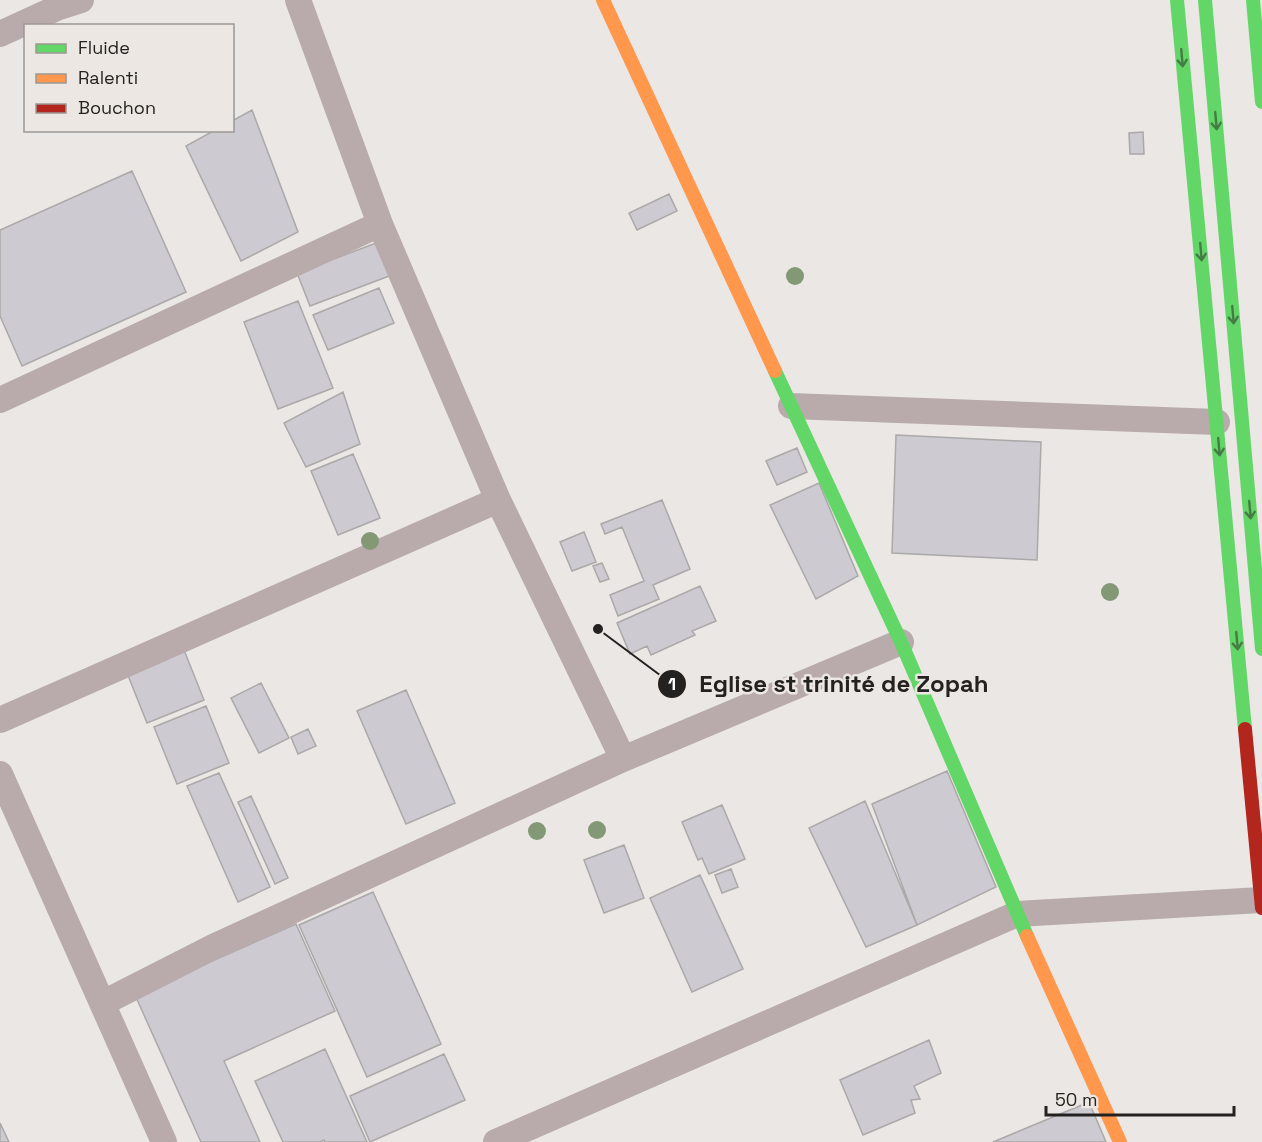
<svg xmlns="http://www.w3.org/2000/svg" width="1262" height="1142" font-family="'Space Grotesk',sans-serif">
<rect width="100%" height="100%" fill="#eae7e4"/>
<!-- building -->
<path fill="#cdcad2" stroke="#aaa9a8" stroke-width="1.5" d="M252 110 298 232 241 261 186 146 215 130H232V121Z
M1143 132 1144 154H1130L1129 133Z
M132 171 186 292 22 366 0 316V230Z
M669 194 677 211 637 230 629 213Z
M384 240 397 273 310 306 297 273Z
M379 288 394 323 328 350 313 315Z
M298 301 333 388 278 409 244 322Z
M343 392 360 444 306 467 284 423Z
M896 435 1041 442 1037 560 892 553Z
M797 448 807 472 777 485 766 461Z
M353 454 380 518 338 535 311 471Z
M819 483 858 576 816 599 770 505Z
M662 500 690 569 653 585 659 599 618 616 610 595 644 581 622 527 605 534 601 524Z
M584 532 596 562 572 571 560 542Z
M602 563 609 579 600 582 593 566Z
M700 586 716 621 692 631 695 635 651 655 647 646 630 654 617 623Z
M184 650 204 700 147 723 127 673Z
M261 683 289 738 259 753 231 698Z
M406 690 455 803 406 824 357 711Z
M206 706 229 763 177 784 154 727Z
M308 729 316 746 298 754 291 737Z
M947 771 996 887 917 925 872 804Z
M219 773 270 887 238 902 187 786Z
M251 796 288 878 275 884 238 802Z
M865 801 917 925 866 947 809 828Z
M722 805 745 859 709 874 702 858 698 860 682 822Z
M624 845 644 898 604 913 584 860Z
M731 869 738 887 722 893 715 875Z
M700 875 743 969 692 992 650 898Z
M373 892 441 1044 367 1077 299 925Z
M296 924 335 1011 224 1061 260 1142H201L135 995Z
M929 1040 941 1073 914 1086 920 1099 911 1100 915 1113 863 1135 840 1080Z
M325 1049 367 1142H325L324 1140 320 1142H283L255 1081Z
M444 1054 465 1100 370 1142 350 1096Z
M1089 1102 1106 1142H993Z
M0 1123 9 1142H0Z"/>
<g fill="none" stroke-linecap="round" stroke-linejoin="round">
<!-- street -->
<path stroke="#b9abac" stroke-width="26" d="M298 0 380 224 498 500 623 759
M0 34 59 7 81 0
M0 400 380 224
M791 406 1217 422
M0 720 498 500
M0 774 164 1142
M103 1003 213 947 623 759 901 642
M496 1142 1017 914 1261 900"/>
<!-- fast -->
<path stroke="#63d668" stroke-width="14" d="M1177 0 1245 729
M1205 0 1262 649
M1253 0 1262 102
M775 371 901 642 1027 936"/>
<!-- slow -->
<path stroke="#ff974d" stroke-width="14" d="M603 0 775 371
M1027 936 1120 1142"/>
<!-- jam -->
<path stroke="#b3261e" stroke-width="14" d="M1245 729 1262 908"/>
</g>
<!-- trees -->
<g fill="#839874">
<circle cx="795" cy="276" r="9"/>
<circle cx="370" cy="541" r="9"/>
<circle cx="1110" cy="592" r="9"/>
<circle cx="597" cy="830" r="9"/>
<circle cx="537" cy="831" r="9"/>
</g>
<!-- one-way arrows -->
<defs><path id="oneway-shaft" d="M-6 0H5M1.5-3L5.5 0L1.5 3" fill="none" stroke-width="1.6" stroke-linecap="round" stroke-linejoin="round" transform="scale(1.5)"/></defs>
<g stroke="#447c44">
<use href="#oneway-shaft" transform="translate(1182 58) rotate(85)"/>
<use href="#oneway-shaft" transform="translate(1216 121) rotate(85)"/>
<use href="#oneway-shaft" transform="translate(1201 252) rotate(85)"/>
<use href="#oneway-shaft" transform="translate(1233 315) rotate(85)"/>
<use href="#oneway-shaft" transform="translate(1219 447) rotate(85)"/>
<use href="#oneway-shaft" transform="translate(1250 510) rotate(85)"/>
<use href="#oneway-shaft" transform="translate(1237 641) rotate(85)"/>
</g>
<!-- callouts -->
<path fill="none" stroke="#242220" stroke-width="2" d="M598 629L672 684"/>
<g fill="#242220" stroke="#ece7e2" stroke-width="2">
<circle cx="598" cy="629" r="6"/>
<circle cx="672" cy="684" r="15"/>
</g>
<g font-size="18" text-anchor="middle" font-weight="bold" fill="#fff">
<text x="672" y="690">1</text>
</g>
<g font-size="24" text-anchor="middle" font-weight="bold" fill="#242220" stroke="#ece7e2" stroke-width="5" stroke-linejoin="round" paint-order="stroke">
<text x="844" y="692">Eglise st trinité de Zopah</text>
</g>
<!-- legend -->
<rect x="24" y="24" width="210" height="108" fill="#ece7e2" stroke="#9c9894" stroke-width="1.5"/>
<rect x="36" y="44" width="30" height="9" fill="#63d668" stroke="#9c9894" stroke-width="1.5"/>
<text x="78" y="54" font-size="18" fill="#242220">Fluide</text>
<rect x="36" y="74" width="30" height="9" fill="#ff974d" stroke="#9c9894" stroke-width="1.5"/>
<text x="78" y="84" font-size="18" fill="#242220">Ralenti</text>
<rect x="36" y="104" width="30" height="9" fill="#b3261e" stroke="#9c9894" stroke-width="1.5"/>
<text x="78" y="114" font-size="18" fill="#242220">Bouchon</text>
<!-- scale -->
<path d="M1046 1106v9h188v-9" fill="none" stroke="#242220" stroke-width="3"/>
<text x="1055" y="1106" font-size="18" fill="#242220" stroke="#ece7e2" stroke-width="4.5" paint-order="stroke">50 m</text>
</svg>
